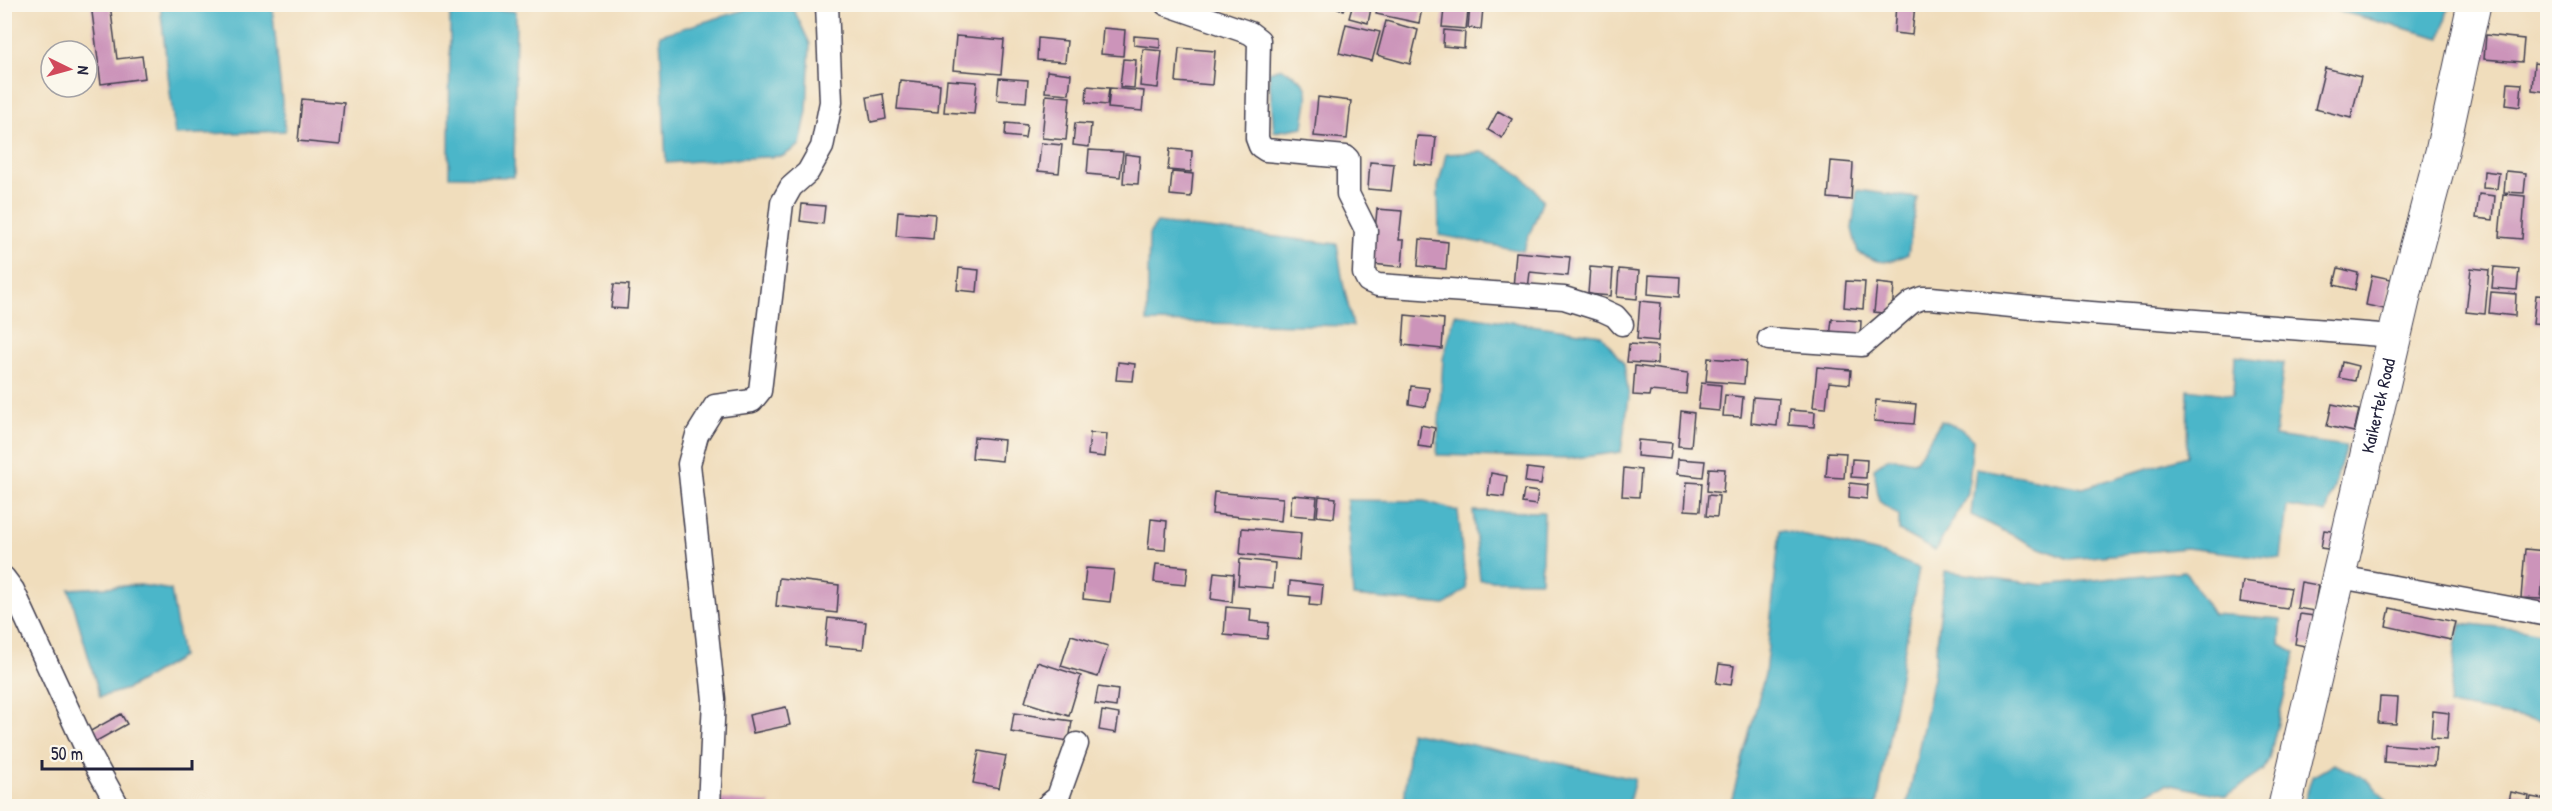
<svg xmlns="http://www.w3.org/2000/svg" width="2552" height="811" font-family="'Patrick Hand',sans-serif">
<rect width="100%" height="100%" fill="#fbf7ec"/>
<filter id="ink" filterUnits="userSpaceOnUse"><feTurbulence type="fractalNoise" baseFrequency=".0167" numOctaves="2"/><feDisplacementMap in="SourceGraphic" scale="12" xChannelSelector="R" yChannelSelector="G"/><feConvolveMatrix kernelMatrix="1 2 1 2 8 2 1 2 1" color-interpolation-filters="sRGB"/></filter>
<filter id="wash" filterUnits="userSpaceOnUse"><feTurbulence type="fractalNoise" baseFrequency=".008" numOctaves="4" result="noise"/><feDisplacementMap in="SourceGraphic" scale="24" xChannelSelector="R" yChannelSelector="G"/><feGaussianBlur stdDeviation="1.35" result="paint"/><feColorMatrix in="noise" values="0 0 0 0 0 0 0 0 0 0 0 0 0 0 0 0 0 1.4 0 .05"/><feComposite in="paint" operator="in"/></filter>
<g filter="url(#wash)">
<rect width="100%" height="100%" fill="#f0ddbc"/>
<!-- water -->
<path fill="#4cb6c9" stroke="#376c82" stroke-width="1.5" d="M764 4 793 8 810 44 807 111 800 145 783 156 666 163 660 35Z
M160 5H272L285 131 175 135Z
M2315 5H2449L2441 38Z
M450 7 516 11 514 177 449 176Z
M1281 68C1317 85 1307 92 1303 127L1274 132 1269 72Z
M1482 152C1508 163 1526 177 1543 200L1523 251 1439 235 1438 187 1446 154Z
M1857 190 1917 198 1908 254C1886 265 1878 264 1858 252L1852 229Z
M1157 223 1337 244 1343 283 1353 326 1147 322 1149 234Z
M1455 314 1601 335 1624 364 1629 397 1621 452 1568 459 1437 455 1443 359Z
M2235 356 2284 363 2275 436 2346 446 2326 513 2287 506 2281 559 2186 548 2069 559 2035 546 1971 515 1976 468 2083 488 2187 456 2188 389 2233 395Z
M1941 421 1958 427 1973 439 1968 494 1935 551 1899 531V516L1879 501 1874 468 1888 458 1916 461Z
M1347 500 1425 501 1458 511 1466 589 1445 605 1353 596Z
M1473 511 1544 512 1541 581 1480 580Z
M1780 530 1884 554 1919 568 1877 806H1730L1765 674Z
M1945 571 2043 585 2185 571 2213 614 2281 619 2280 644 2295 653 2269 759 2263 771 2227 796 2166 784 2139 797 2129 806H1907L1933 678Z
M140 585 171 590 182 657 127 689 100 697 69 589Z
M2461 623 2526 630 2547 635V722L2449 705 2456 642Z
M1410 732 1635 779 1628 806H1404Z
M2334 764C2360 775 2370 778 2386 801L2384 806H2303L2312 777Z"/>
<g id="blocks">
<!-- building -->
<path fill="#cc94ba" d="M91 4H110L117 59 142 56 145 78 101 84Z
M1324 4H1345L1344 10Z
M1353 4H1372L1368 23 1349 18Z
M1378 4H1423L1419 23 1376 14Z
M1896 4H1915L1912 35 1894 33Z
M1470 7 1483 8 1481 29 1468 28Z
M1444 9 1468 11 1466 29 1442 27Z
M1386 21 1418 30 1410 64 1377 55Z
M1346 24 1380 32 1372 61 1339 53Z
M1103 28 1125 30 1123 56 1101 54Z
M1444 30 1465 32 1464 48 1443 46Z
M2486 35 2524 39 2522 62 2484 59Z
M956 36 1004 40 1001 74 953 70Z
M1134 36 1160 38V48L1134 45Z
M1038 38 1067 41 1065 62 1037 60Z
M1179 48 1215 51 1212 85 1176 82Z
M1143 49 1162 51 1158 88 1140 86Z
M1123 59 1136 60 1134 88 1120 87Z
M2534 63 2548 65V92L2532 90Z
M2325 68 2361 77 2351 118 2315 109Z
M1047 71 1071 74 1069 94 1045 92Z
M999 78 1028 80 1026 102 997 100Z
M900 80 940 84 938 112 897 109Z
M947 80 977 82 974 114 944 112Z
M2508 83 2522 84 2520 107 2506 105Z
M1087 86 1109 88 1107 105 1086 103Z
M1110 88 1144 91 1142 111 1108 108Z
M883 94 886 119 871 122 867 97Z
M1046 95 1070 97 1066 140 1042 138Z
M1318 97 1351 101 1347 139 1314 136Z
M302 99 344 103 340 145 298 141Z
M1498 111 1512 119 1502 138 1488 130Z
M1006 123 1027 125 1025 138 1005 136Z
M1075 123 1091 124 1089 147 1073 145Z
M1417 136 1436 137 1433 166 1414 164Z
M1041 143 1062 145 1059 173 1038 171Z
M1170 149 1192 151 1191 172 1168 170Z
M1089 150 1123 152 1120 177 1087 174Z
M1125 154 1140 156 1138 184 1123 183Z
M1831 161 1853 163 1851 200 1828 198Z
M1370 162 1394 164 1391 191 1368 189Z
M2484 171 2499 173 2497 189 2483 188Z
M2506 171 2526 173 2524 193 2504 192Z
M1172 172 1193 174 1191 197 1170 195Z
M2479 194 2495 196 2493 220 2476 218Z
M2503 194 2525 196 2522 239 2499 237Z
M802 204 825 206 823 224 800 221Z
M1377 209 1402 211 1399 240H1404L1402 267 1372 264Z
M898 211 935 214 933 239 896 236Z
M1420 239 1448 242 1446 269 1418 266Z
M1516 252 1570 257 1568 276 1530 272 1528 289 1513 288Z
M1590 267 1613 269 1611 296 1588 294Z
M2494 267 2519 269 2517 290 2492 288Z
M959 268 979 270 977 292 957 290Z
M2338 268 2358 273 2355 290 2334 285Z
M2471 268 2489 270 2485 314 2466 312Z
M1619 269 1639 271 1637 299 1617 297Z
M1649 275 1680 277 1679 297 1648 294Z
M2372 275 2391 279 2385 309 2366 305Z
M1846 281 1865 282 1863 309 1844 307Z
M1877 283 1894 285 1892 314 1874 312Z
M614 284 629 285 627 309 611 308Z
M2491 292 2516 294 2515 316 2489 313Z
M2536 295 2548 296V324L2533 323Z
M1640 301 1661 303 1658 341 1637 339Z
M1405 315 1444 319 1442 349 1403 345Z
M1832 319 1861 321 1860 340 1830 337Z
M1629 344 1658 346 1657 364 1627 362Z
M1708 358 1746 361 1744 384 1706 381Z
M1118 362 1135 364 1133 381 1116 380Z
M2342 362 2358 366 2355 381 2339 378Z
M1635 366 1688 373 1686 394 1650 391 1649 396 1633 395Z
M1817 367 1851 370 1850 384 1829 382 1826 408 1813 407Z
M1701 383 1721 385 1719 411 1698 409Z
M1411 386 1429 388 1426 407 1409 404Z
M1725 395 1743 397 1741 417 1723 416Z
M1753 397 1779 399 1777 426 1751 423Z
M1876 400 1916 404 1914 424 1874 421Z
M2332 404 2359 410 2354 432 2327 426Z
M1790 410 1815 412 1814 427 1789 425Z
M1681 411 1694 413 1691 447 1678 446Z
M1421 425 1435 428 1432 448 1418 446Z
M1090 433 1107 434 1105 457 1088 455Z
M974 437 1004 440 1002 461 972 458Z
M1638 440 1672 443 1670 459 1637 456Z
M1828 452 1846 453 1844 478 1826 477Z
M1678 459 1705 461 1703 477 1677 474Z
M1852 459 1867 460 1866 478 1851 477Z
M1527 468 1543 470 1541 484 1525 482Z
M1624 468 1641 470 1639 497 1622 496Z
M1709 468 1725 469 1723 493 1707 491Z
M1491 473 1507 476 1504 497 1488 495Z
M1687 482 1702 483 1700 511 1685 510Z
M1850 483 1868 485 1867 499 1849 497Z
M1524 490 1538 492 1536 505 1522 503Z
M1214 492 1283 498 1281 521 1212 514Z
M1292 495 1317 497 1315 517 1290 515Z
M1708 495 1719 496 1717 517 1706 516Z
M1319 496 1336 498 1334 518 1317 516Z
M1151 519 1167 521 1165 550 1148 549Z
M1242 528 1301 533 1299 560 1240 554Z
M2324 530 2337 532 2334 550 2321 548Z
M2525 549 2545 551 2541 599 2521 598Z
M1240 559 1275 563 1273 588 1238 585Z
M1156 564 1188 567 1186 585 1154 582Z
M1086 568 1114 570 1110 602 1083 599Z
M1214 572 1234 574 1232 602 1211 599Z
M779 578 839 585 837 613 776 606Z
M1290 581 1323 585 1321 606 1309 605 1310 597 1289 595Z
M2243 581 2291 588 2287 609 2240 602Z
M2301 582 2318 585 2314 611 2297 608Z
M1226 607 1251 609 1250 621 1269 623 1267 639 1224 635Z
M2390 608 2455 622 2451 640 2386 626Z
M2300 614 2314 616 2310 647 2295 644Z
M828 618 866 622 863 649 825 646Z
M1071 635 1108 646 1098 677 1061 666Z
M1037 662 1081 676 1069 716 1025 702Z
M1719 664 1734 666 1731 685 1716 683Z
M1098 687 1118 690 1116 707 1095 704Z
M2380 697 2398 698 2396 724 2378 723Z
M786 707 790 725 753 733 749 715Z
M1102 711 1119 714 1116 733 1099 730Z
M2433 711 2449 713 2447 739 2431 738Z
M1014 713 1072 721 1069 741 1011 732Z
M121 714 127 724 93 743 87 733Z
M2385 744 2436 748 2434 766 2384 762Z
M979 751 1006 756 999 788 973 783Z
M2511 792 2529 796 2527 806H2508Z
M2531 797 2548 800 2546 806H2529Z
M721 799 770 803V806H720Z"/>
</g>
</g>
<g filter="url(#ink)">
<use href="#blocks" fill-opacity="0" stroke="#413e4e" stroke-width="1.5"/>
<g fill="none" stroke-linecap="round" stroke-linejoin="round">
<!-- minor casing -->
<g stroke="#413e4e" stroke-width="25">
<path id="minor" d="M1166 4 1250 33 1259 40 1257 138 1260 146 1266 150 1346 157 1348 159V194L1366 230 1364 273 1368 281 1378 285 1564 298 1602 310 1615 316 1622 324
M1769 339 1862 345 1912 302 1922 298H1931L2052 310 2394 336
M2340 577 2548 615
M4 578 13 590 84 744 118 806
M709 806 714 699 689 464 697 435 715 406 752 401 760 391 782 203 791 187 808 172 822 147 831 102 827 4
M1047 806 1058 797 1077 744"/>
</g>
<!-- secondary casing -->
<g stroke="#413e4e" stroke-width="35">
<g id="secondary">
<path id="s1" d="M2285 806 2408 279 2442 152 2474 4"/>
</g>
</g>
<!-- minor -->
<use href="#minor" stroke="#fff" stroke-width="22"/>
<!-- secondary -->
<use href="#secondary" stroke="#fff" stroke-width="33"/>
</g>
</g>
<g text-anchor="middle" stroke-width="6" stroke-linejoin="round" paint-order="stroke">
<!-- street labels -->
<g font-size="18" fill="#22223b" stroke="#fbf7ec">
<text dy="6" stroke="none"><textPath href="#s1" startOffset="411">Kaikertek Road</textPath></text>
</g>
</g>
<!-- margin -->
<rect width="2552" height="811" fill="none" stroke="#fbf7ec" stroke-width="24"/>
<!-- north arrow -->
<g transform="translate(69 69) rotate(95)"><circle r="28" fill="#fbf7ec" stroke="#a4a2a5" stroke-width="1.5"/>
<path d="M0-4.5L10 22L0 15L-10 22Z" fill="#d1495b"/>
<text y="-9" font-size="16" font-weight="bold" text-anchor="middle" fill="#22223b">N</text>
</g>
<!-- scale -->
<path d="M42 760v9h150v-9" fill="none" stroke="#22223b" stroke-width="3"/>
<text x="51" y="760" font-size="18" fill="#22223b" stroke="#fbf7ec" stroke-width="4.5" paint-order="stroke">50 m</text>
</svg>
